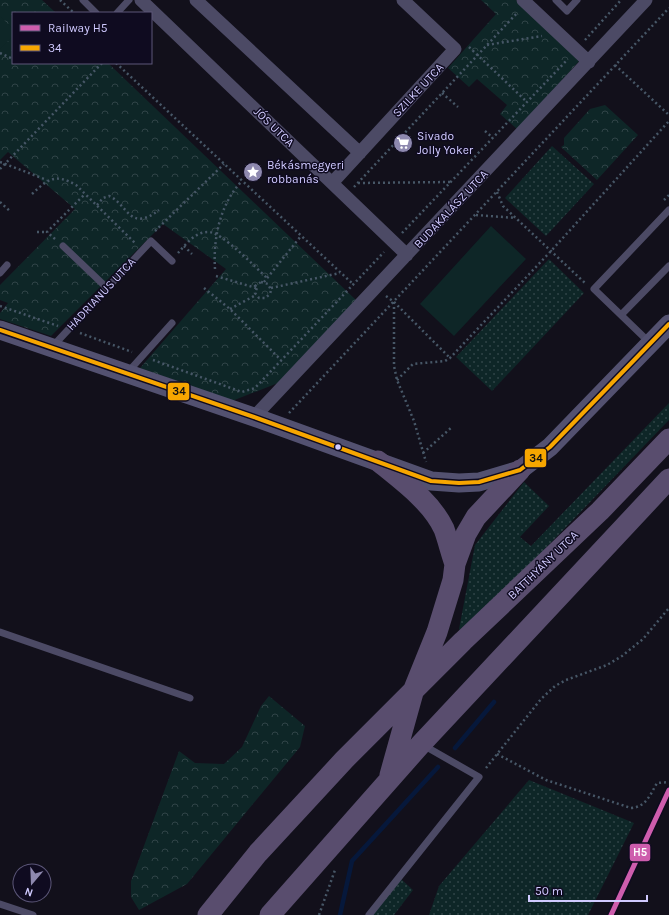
<svg xmlns="http://www.w3.org/2000/svg" width="669" height="915" font-family="Karla,sans-serif">
<defs>
<pattern id="grass-dots" width="8" height="8" patternUnits="userSpaceOnUse"><rect width="8" height="8" fill="#0e2627"/><path d="M2 2h.1M6 6h.1" fill="none" stroke="#304447" stroke-width="1.8" stroke-linecap="round"/></pattern>
<pattern id="forest-crowns" width="20" height="18" patternUnits="userSpaceOnUse"><rect width="20" height="18" fill="#0e2627"/><path d="M2 6a3 3 0 1 1 6 0M12 15a3 3 0 1 1 6 0" fill="none" stroke="#304447"/></pattern>
</defs>
<rect width="100%" height="100%" fill="#12101b"/>
<!-- grass -->
<path fill="url(#grass-dots)" d="M552 146 594 184 546 236 505 198Z
M549 259 584 293 492 391 456 357Z
M669 403V420L463 634 459 629 475 545 524 482 549 506 520 537 531 546Z
M529 780 634 823 588 915H429L439 886Z
M401 879 413 890 394 915H369Z"/>
<!-- forest -->
<path fill="url(#forest-crowns)" d="M0 0H42L56 13H13V63H108L356 300 278 383 232 401 140 368 226 269 163 224 51 336 0 319V313L8 303 0 300V285L75 209 8 152 0 160Z
M481 0H516L580 60 518 130 500 114 507 105 477 79 469 87 448 68 496 14Z
M605 105 638 135 597 180 561 147 564 145V138L590 109Z
M269 696 305 726 300 747 187 884 139 910 131 897V881L179 751 195 763 224 764 242 747 261 706Z"/>
<!-- pitch -->
<path fill="#0e2627" d="M0 16 13 29V36L0 49Z
M491 226 526 259 454 336 420 304Z"/>
<g fill="none" stroke-linecap="round" stroke-linejoin="round">
<!-- stream -->
<path stroke="#06183b" stroke-width="4.5" d="M455 748 494 702
M340 915 352 861 438 767"/>
<!-- path -->
<path stroke="#475767" stroke-width="2.5" stroke-dasharray="2 3" stroke-linecap="butt" d="M60 0 74 13
M585 40 621 0
M487 45 542 36
M469 47 527 102
M0 53 13 59
M116 63 354 285
M615 65 669 115
M442 93 458 107
M485 131 493 138
M0 162 47 180
M0 169 102 63
M358 183 450 182
M354 187 518 12
M497 192 503 206 585 283
M32 194C48 179 55 173 76 185L135 243
M664 200 669 195
M0 202 11 212
M97 205 103 198 109 196C128 204 129 233 159 210
M476 215 516 218
M155 231 224 164
M37 232H47
M402 233 567 60
M55 239 47 232 85 194
M184 246 192 254
M178 253C186 244 195 232 208 232 221 231 256 268 267 278
M215 269C213 238 220 204 242 181
M216 276 256 288
M261 282 268 284 271 290 270 294 265 298H259L255 293 257 288 255 286Z
M264 282 301 236
M204 288 230 309 281 360
M271 288 340 273
M386 296 394 302V366L397 380 414 421 426 462
M394 302 450 358
M0 306 58 326
M230 309 256 295
M80 333 132 352
M153 360 242 392 255 388 384 252
M397 380 413 364 445 361 450 358 551 251 669 121
M289 413 669 8
M423 453 452 427
M497 754 546 780 631 808C646 807 650 795 657 783L669 782
M486 768 541 699 555 686 566 680 607 665 622 656 643 639 669 608
M319 915 335 870"/>
<!-- lane -->
<path stroke="#4c4a65" stroke-width="7" d="M83 0 96 13
M556 0 567 11 577 0
M117 13 129 0
M63 246 107 288
M0 273 7 265
M621 315 669 266
M650 343 594 289 669 210
M53 346 151 241 172 261
M128 372 172 323
M0 632 190 698
M0 904 33 915
M369 915 479 777 423 745"/>
<!-- street -->
<path stroke="#4c4a65" stroke-width="13" d="M141 0 407 255
M196 0 360 153
M523 0 589 62
M332 183 455 49 403 0
M254 417 646 0"/>
<!-- secondary -->
<path stroke="#535170" stroke-width="19" d="M0 330 254 417 431 481 459 483 479 482 520 470 550 447 669 324"/>
<!-- primary -->
<path stroke="#594d6e" stroke-width="21" d="M378 461C401 480 431 501 444 529 448 540 451 553 455 564
M390 775 414 689 437 632 453 580 455 564 466 534 476 517 520 470
M208 915 258 853 344 760 463 641 600 511 669 439
M270 915 421 744 669 479"/>
<!-- bus-1 casing -->
<g stroke="#0f0b20" stroke-width="7">
<path id="bus-1" d="M0 330 254 417 431 481 459 483 479 482 520 470 550 447 669 324"/>
</g>
<!-- bus-1 -->
<use href="#bus-1" stroke="#f7a600" stroke-width="4"/>
<!-- rail-1 casing -->
<g stroke="#0f0b20" stroke-width="8">
<path id="rail-1" d="M611 915 669 790"/>
</g>
<!-- rail-1 -->
<use href="#rail-1" stroke="#ce5dad" stroke-width="5"/>
</g>
<!-- icons -->
<defs>
<g id="supermarket-disc" transform="scale(1)"><circle r="9.5" fill="#8e89af" stroke="#0f0b20"/><path d="M-6-5.5h2.5l.6 2H6L4.5 2H-2.5L-4.4-4H-6ZM-1.5 3.2a1.3 1.3 0 1 0 .1 0ZM3 3.2a1.3 1.3 0 1 0 .1 0Z" fill="#fff"/></g>
<g id="sight-disc" transform="scale(1)"><circle r="9.5" fill="#8e89af" stroke="#0f0b20"/><path d="M0-6L1.8-2.2L6-1.7L2.9 1.2L3.7 5.4L0 3.3L-3.7 5.4L-2.9 1.2L-6-1.7L-1.8-2.2Z" fill="#fff"/></g>
</defs>
<g fill-rule="evenodd">
<use href="#supermarket-disc" x="403" y="143"/>
<use href="#sight-disc" x="253" y="172"/>
</g>
<!-- markers -->
<circle fill="#d0caff" stroke="#0f0b20" stroke-width="1.5" cx="338" cy="447" r="3.5"/>
<g text-anchor="middle" stroke-width="3" stroke-linejoin="round" paint-order="stroke">
<!-- street labels -->
<g font-size="12" fill="#d0caff" stroke="#0f0b20">
<text transform="translate(418 90) rotate(-47)" y="4">SZILKE UTCA</text>
<text transform="translate(274 127) rotate(44)" y="4">JÓS UTCA</text>
<text transform="translate(451 209) rotate(-47)" y="4">BUDAKALÁSZ UTCA</text>
<text transform="translate(101 294) rotate(-47)" y="4">HADRIANUS UTCA</text>
<text transform="translate(543 565) rotate(-44)" y="4">BATTHYÁNY UTCA</text>
</g>
<!-- poi labels -->
<g font-size="12" fill="#d0caff" stroke="#0f0b20" text-anchor="start">
<text x="417" y="140">Sivado<tspan x="417" dy="14">Jolly Yoker</tspan></text>
<text x="267" y="169">Békásmegyeri<tspan x="267" dy="14">robbanás</tspan></text>
</g>
</g>
<g stroke="#0f0b20" stroke-width="1.5">
<rect x="167" y="382" width="23" height="19" rx="4" fill="#f7a600"/>
<rect x="524" y="448" width="23" height="20" rx="4" fill="#f7a600"/>
<rect x="629" y="843" width="22" height="19" rx="4" fill="#ce5dad"/>
</g>
<g font-size="11" text-anchor="middle" font-weight="bold" fill="#fff">
<text x="640" y="856">H5</text>
</g>
<g font-size="11" text-anchor="middle" font-weight="bold" fill="#111">
<text x="179" y="395">34</text>
<text x="536" y="462">34</text>
</g>
<!-- legend -->
<rect x="12" y="12" width="140" height="52" fill="#0f0b20" stroke="#5c5779"/>
<rect x="20" y="25" width="20" height="6" fill="#ce5dad" stroke="#5c5779"/>
<text x="48" y="32" font-size="12" fill="#d0caff">Railway H5</text>
<rect x="20" y="45" width="20" height="6" fill="#f7a600" stroke="#5c5779"/>
<text x="48" y="52" font-size="12" fill="#d0caff">34</text>
<!-- north arrow -->
<g transform="translate(32 883) rotate(199)"><circle r="19" fill="#0f0b20" stroke="#5c5779"/>
<path d="M0-3L7 15L0 10L-7 15Z" fill="#8e89af"/>
<text y="-6" font-size="11" font-weight="bold" text-anchor="middle" fill="#d0caff">N</text>
</g>
<!-- scale -->
<path d="M529 895v6h118v-6" fill="none" stroke="#d0caff" stroke-width="2"/>
<text x="535" y="895" font-size="12" fill="#d0caff" stroke="#0f0b20" stroke-width="3" paint-order="stroke">50 m</text>
</svg>
